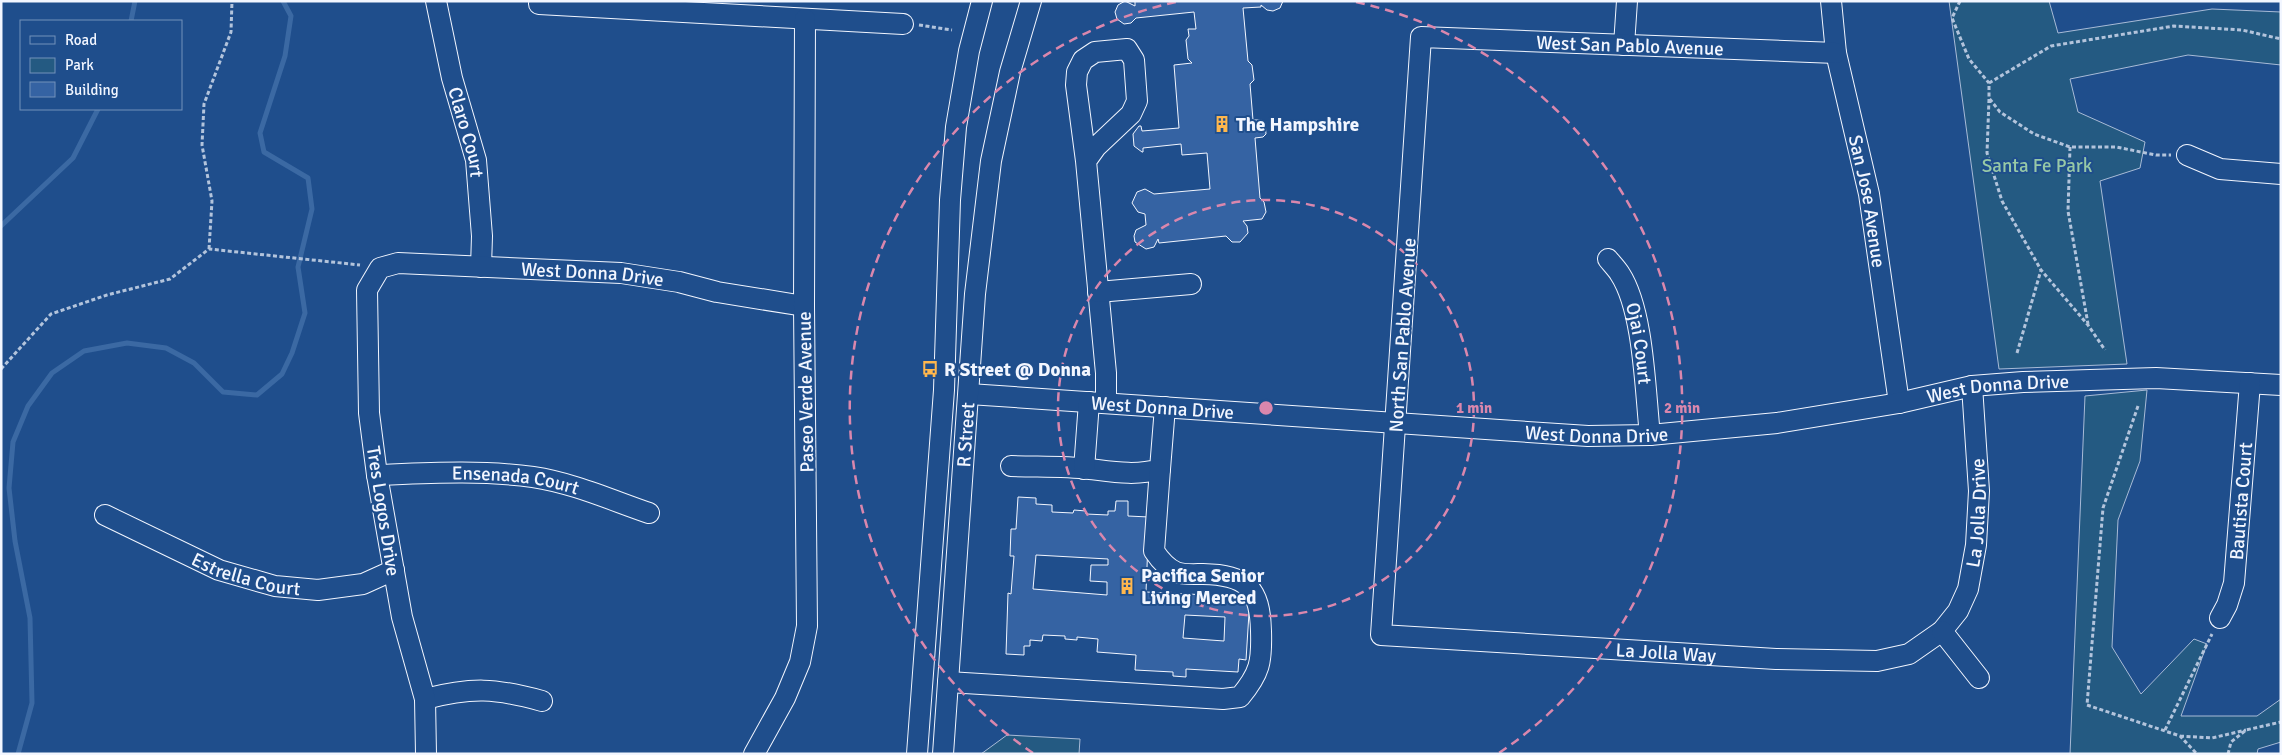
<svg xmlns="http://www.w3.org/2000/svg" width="2282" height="755" font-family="Signika,sans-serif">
<rect width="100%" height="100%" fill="#1f4e8c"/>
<!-- green -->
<path fill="#245a82" stroke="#a8bbd7" d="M1949 1H2049L2058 33 2212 9 2281 12V65L2188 55 2070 79 2078 112 2145 142 2140 168 2100 181 2127 364 1999 369Z
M2147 390 2140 461 2118 520 2112 647 2141 694 2194 639 2207 644 2181 716H2257L2281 699V742L2258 749 2257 754H2070L2085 396Z
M1007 735 1080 739 1079 754H981Z"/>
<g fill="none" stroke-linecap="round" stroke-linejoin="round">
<!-- stream -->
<path stroke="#3b69a3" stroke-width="5" d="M131 21 135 1
M1 226 73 158 98 109
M18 754 32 703 30 618 15 541 9 488 13 442 28 406 52 373 84 351 127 343 166 348 194 363 223 392 257 395 282 374 292 353 305 313 298 267 312 209 308 178 264 152 260 133 285 56 291 16 283 1"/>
</g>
<!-- building -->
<path fill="#3563a3" stroke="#f2f6ff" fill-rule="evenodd" d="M1125 1 1135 6V1H1283L1280 8 1273 11 1267 10 1261 5V7L1243 8 1248 61 1252 65 1254 80 1250 84 1253 120H1261L1265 122 1266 134 1263 137 1255 138 1260 198 1264 202 1266 212 1262 219 1243 221 1247 226 1248 233 1240 242H1232L1226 236 1159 243 1158 239 1154 247 1146 249 1135 242 1134 236 1136 230 1146 225 1145 214 1138 212 1132 203 1137 192 1145 189 1154 194 1210 189 1207 153 1182 155 1181 144 1143 148V152H1142L1134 146 1133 134 1139 126H1141L1142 131 1179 128 1174 65 1192 63 1188 59 1186 40 1189 36 1188 29H1196L1194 12 1136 18 1131 23 1124 24 1117 19 1115 12 1118 5Z
M1018 497 1036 498V504L1052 505V512L1073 513 1074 510 1086 511V514L1108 515V511H1115L1116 501H1128V516L1149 517 1146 592 1250 597 1246 660 1239 659 1238 672 1186 669V677L1173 676V672L1135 670 1136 655 1097 652 1098 639 1077 637V640L1065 639V636L1043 635 1042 641 1030 640V646H1024V655L1006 654 1008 593 1011 594 1014 556H1010L1011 529H1016ZM1036 555 1108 559V565H1091L1090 581 1107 582V595L1033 589ZM1185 615 1225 617 1224 641 1183 638Z"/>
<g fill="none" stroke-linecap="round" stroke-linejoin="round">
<!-- minor casing -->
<g stroke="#f2f6ff" stroke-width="22">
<g id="minor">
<path id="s1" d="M436 1 452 78 476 160 482 236 481 267"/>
<path id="s2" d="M1831 1 1836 53 1869 194 1899 403"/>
<path d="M539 4 903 24"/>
<path d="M1624 45 1627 1"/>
<path id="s3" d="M1836 53 1421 37 1381 635 1776 659 1877 661 1909 654 1942 631 1958 611 1968 589 1976 545 1979 491 1972 386"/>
<path d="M2187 155 2220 169 2281 174"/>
<path d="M1086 161 1076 85 1077 72 1083 60 1095 52 1127 49 1134 60 1137 101 1131 114 1096 147 1086 161 1106 373V403"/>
<path id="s4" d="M1608 259C1612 264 1617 269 1620 274 1644 311 1645 391 1650 435"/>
<path d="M1098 292 1191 284"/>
<path id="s5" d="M969 394 1588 436 1650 435 1777 423 1899 403 1972 386 2023 382 2156 378 2281 385"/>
<path d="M1011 466C1037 467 1064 466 1090 469 1114 472 1136 476 1160 469L1165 407"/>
<path d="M1084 469 1089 402"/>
<path id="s6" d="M377 475C429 473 481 470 533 477 573 483 611 500 649 513"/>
<path id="s7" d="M105 515 219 570 275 586 318 590 363 584 394 570"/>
<path id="s8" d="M2220 618 2227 605 2234 583 2250 383"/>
<path d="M1942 631 1979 678"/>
<path d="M948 682 1223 699 1240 697C1260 673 1262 662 1261 631 1260 588 1247 575 1203 574 1195 574 1183 575 1176 572 1167 568 1160 560 1154 551L1160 469"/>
<path d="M425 699C472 687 495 688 542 701"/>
<path id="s9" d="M426 754 425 699 402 617 377 475 369 413 367 290 380 268 398 263 621 273 679 282 717 292 804 306"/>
<path d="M754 754 785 698 800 662 807 626 804 306 805 19"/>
<path d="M917 754 944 390 950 200 956 127 969 51 982 1"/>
<path id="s10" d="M943 754 975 294 991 161 1010 72 1031 1"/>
</g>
</g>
<!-- path -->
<path stroke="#b3c4dc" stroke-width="3" stroke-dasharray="4 2.5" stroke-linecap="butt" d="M1960 1 1952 18 1969 59 1989 83V98L2000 112 2034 134 2070 147H2116L2156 155H2171
M919 25 952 30
M1989 83 2051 46 2174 26 2242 30 2281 39
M1989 99 1987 153 2002 201 2041 270 2088 325 2105 350
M2070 147 2068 211 2088 324
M209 249 212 201 202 145 204 104 231 32 232 1
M2017 353 2041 270
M1 369 51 314 107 295 170 279 209 249 360 265
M2138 406 2103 508 2087 705 2180 736 2197 754
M2165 730 2212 634
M2180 736 2212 738 2246 730
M2228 754 2231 742 2246 730 2281 722"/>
<!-- minor -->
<use href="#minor" stroke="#1f4e8c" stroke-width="20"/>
</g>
<!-- distance rings -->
<g fill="none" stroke="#da87ad" stroke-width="2.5" stroke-dasharray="9 6">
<circle cx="1266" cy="408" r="208"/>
<path d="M1033 753A416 416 0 0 1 1176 2M1356 2A416 416 0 0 1 1499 753"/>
</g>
<!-- icons -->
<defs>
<g id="building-bare" transform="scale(1.35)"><path d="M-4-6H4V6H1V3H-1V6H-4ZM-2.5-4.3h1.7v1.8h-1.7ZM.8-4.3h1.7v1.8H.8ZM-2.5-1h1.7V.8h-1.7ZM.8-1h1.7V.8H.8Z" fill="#ffb74d" stroke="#1f4e8c" stroke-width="2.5" paint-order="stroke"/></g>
<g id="bus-bare" transform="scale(1.35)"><path d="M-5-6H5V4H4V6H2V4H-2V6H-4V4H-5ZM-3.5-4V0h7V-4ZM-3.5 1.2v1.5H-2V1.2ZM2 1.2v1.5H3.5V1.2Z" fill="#ffb74d" stroke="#1f4e8c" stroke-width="2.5" paint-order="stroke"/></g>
</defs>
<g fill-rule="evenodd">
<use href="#building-bare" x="1222" y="124"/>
<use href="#bus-bare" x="930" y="369"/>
<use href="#building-bare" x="1127" y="586"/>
</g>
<g text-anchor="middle" stroke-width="4" stroke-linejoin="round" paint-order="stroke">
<!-- street labels -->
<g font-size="19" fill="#f2f6ff" stroke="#1f4e8c">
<text transform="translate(1630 45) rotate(2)" y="7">West San Pablo Avenue</text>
<text dy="7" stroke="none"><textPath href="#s1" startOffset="135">Claro Court</textPath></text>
<text dy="7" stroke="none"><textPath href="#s2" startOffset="204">San Jose Avenue</textPath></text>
<text dy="7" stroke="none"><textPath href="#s9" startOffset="709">West Donna Drive</textPath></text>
<text transform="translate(1402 335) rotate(-86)" y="7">North San Pablo Avenue</text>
<text dy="7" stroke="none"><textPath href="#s4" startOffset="92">Ojai Court</textPath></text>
<text dy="7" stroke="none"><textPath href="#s5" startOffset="1034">West Donna Drive</textPath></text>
<text transform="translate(805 392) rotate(-91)" y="7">Paseo Verde Avenue</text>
<text dy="7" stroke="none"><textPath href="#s5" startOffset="194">West Donna Drive</textPath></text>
<text dy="7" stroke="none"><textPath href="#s5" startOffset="629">West Donna Drive</textPath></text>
<text dy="7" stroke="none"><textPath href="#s10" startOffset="320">R Street</textPath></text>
<text dy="7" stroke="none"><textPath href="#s6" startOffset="139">Ensenada Court</textPath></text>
<text dy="7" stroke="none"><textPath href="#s8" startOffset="120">Bautista Court</textPath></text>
<text transform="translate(384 511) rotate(81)" y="7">Tres Logos Drive</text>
<text dy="7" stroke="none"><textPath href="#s3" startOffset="1711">La Jolla Drive</textPath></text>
<text dy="7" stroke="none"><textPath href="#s7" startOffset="154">Estrella Court</textPath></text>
<text dy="7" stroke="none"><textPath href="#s3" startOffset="1300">La Jolla Way</textPath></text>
</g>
<!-- poi labels -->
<g font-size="19" font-weight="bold" fill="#f2f6ff" stroke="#1f4e8c" text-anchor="start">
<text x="1236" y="131">The Hampshire</text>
<text x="944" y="376">R Street @ Donna</text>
<text x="1141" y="582">Pacifica Senior<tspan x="1141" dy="22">Living Merced</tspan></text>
</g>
<!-- park labels -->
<g font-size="19" fill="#97c8a6" stroke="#1f4e8c">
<text x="2037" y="172">Santa Fe Park</text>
</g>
</g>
<circle cx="1266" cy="408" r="8" fill="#da87ad" stroke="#1f4e8c" stroke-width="2.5"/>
<g font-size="15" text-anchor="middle" font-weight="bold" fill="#da87ad" stroke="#1f4e8c" stroke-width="4" stroke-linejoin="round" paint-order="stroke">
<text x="1474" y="413">1 min</text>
<text x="1682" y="413">2 min</text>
</g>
<!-- border -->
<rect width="2282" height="755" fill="none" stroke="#f2f6ff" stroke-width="5"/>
<!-- legend -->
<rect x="20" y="20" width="162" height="90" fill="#1f4e8c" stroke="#7391ba"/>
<rect x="30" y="36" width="25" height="8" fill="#1f4e8c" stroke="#7391ba"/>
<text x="65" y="45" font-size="15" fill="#f2f6ff">Road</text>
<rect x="30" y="58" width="25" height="15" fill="#245a82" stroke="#7391ba"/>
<text x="65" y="70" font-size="15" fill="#f2f6ff">Park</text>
<rect x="30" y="82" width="25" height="15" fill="#3563a3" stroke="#7391ba"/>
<text x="65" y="95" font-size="15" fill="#f2f6ff">Building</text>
</svg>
